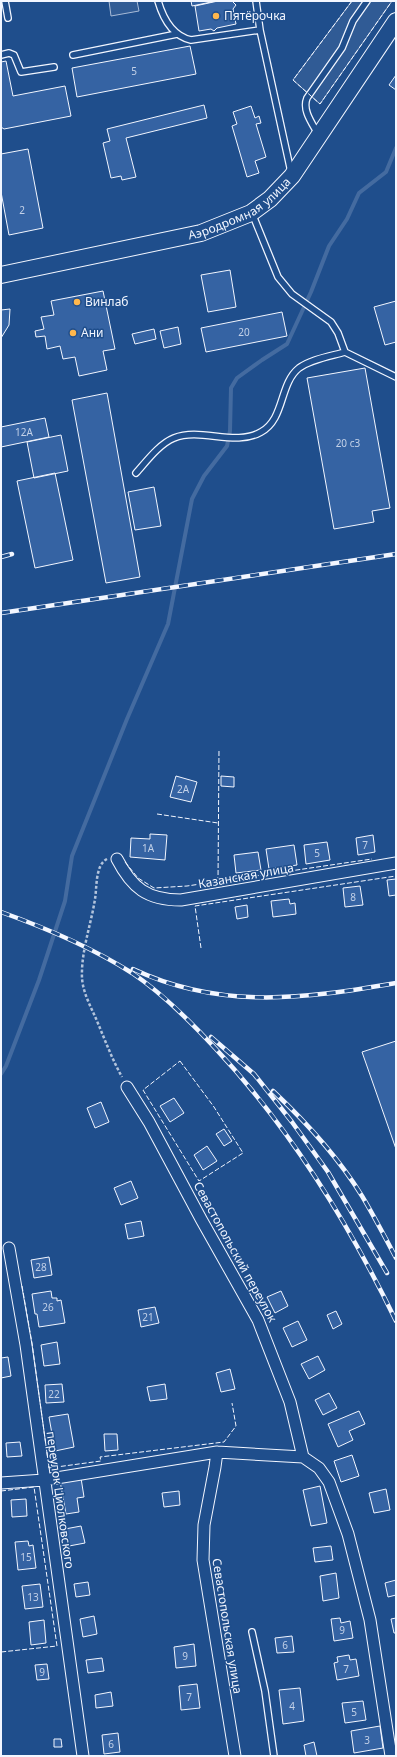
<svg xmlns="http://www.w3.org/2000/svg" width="397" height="1757" font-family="'Noto Sans',sans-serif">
<rect width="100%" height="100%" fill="#1f4e8c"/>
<!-- built -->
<path fill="#305b95" stroke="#a8bbd7" d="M109 1H137L139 11 111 16Z
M352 1H392L320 104 293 80Z"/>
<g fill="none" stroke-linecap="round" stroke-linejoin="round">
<!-- stream -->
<path stroke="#446ba0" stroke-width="4" d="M1 1074 6 1066 39 980 65 901 72 856 127 719 168 624 192 499 204 476 227 446 230 431 231 388 237 378 262 360 287 344 311 292 329 246 347 219 359 193 386 172 396 148"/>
</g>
<!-- building -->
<path fill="#3563a3" stroke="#f2f6ff" d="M191 1H216L192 6Z
M218 1H232L236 5 233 9 236 24 217 28 214 31 211 29 199 31 195 6Z
M190 46 196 74 77 97 72 68Z
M6 61 13 96 65 86 71 116 4 129 1 127V62Z
M396 75V90L389 85Z
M204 105 207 118 126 138 136 177 122 180 121 176 111 178 103 143 110 141 107 129Z
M251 106 255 118 259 116 261 123 256 124 266 157 255 161 259 173 247 177 232 126 237 124 233 112Z
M28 149 43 228 9 235 1 192V154Z
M230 270 236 307 208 312 201 275Z
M103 291 115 349 103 351 107 370 79 376 75 357 63 359 60 346 47 349 45 336 36 337 35 331 44 329 41 317 54 315 51 301Z
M396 301V342L385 345 374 307Z
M10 309 9 325 1 338V310Z
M282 312 287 336 206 352 201 328Z
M178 327 181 344 164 348 160 331Z
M154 329 156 339 135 344 132 334Z
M365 368 390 508 372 511 374 522 334 529 307 378Z
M107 393 140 577 106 583 72 400Z
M45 418 49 437 1 447V427Z
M61 435 68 471 34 478 27 442Z
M55 473 73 560 35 568 17 481Z
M154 487 161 526 135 530 128 492Z
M176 776 197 782 191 802 170 797Z
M221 776 234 777V787L221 786Z
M150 834 167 835 165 860 130 857 131 838 150 839Z
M373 835 375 852 358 855 356 838Z
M327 842 330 860 306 864 304 845Z
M294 845 297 865 269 869 266 849Z
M258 852 261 870 236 873 234 855Z
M396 879V895L389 896 387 880Z
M360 886 363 905 345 907 343 888Z
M289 899 290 904 295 903 296 914 273 917 271 901Z
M247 905 248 917 237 919 235 907Z
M396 1041V1149L362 1052Z
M174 1098 184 1113 170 1122 160 1106Z
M101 1102 109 1122 95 1128 87 1108Z
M224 1129 232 1141 224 1146 216 1134Z
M207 1146 217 1161 203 1170 194 1155Z
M131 1181 138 1198 121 1205 114 1188Z
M141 1221 144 1236 128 1239 125 1224Z
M49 1257 52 1275 34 1278 31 1260Z
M51 1291 52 1298H57V1301L61 1300 65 1323 39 1327 37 1314H35L32 1294Z
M281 1291 288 1306 275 1313 267 1297Z
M155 1307 159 1323 141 1327 138 1310Z
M336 1311 342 1324 333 1329 327 1315Z
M298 1321 307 1340 292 1347 283 1328Z
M57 1342 60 1364 44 1366 41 1345Z
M318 1356 325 1370 309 1379 301 1364Z
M8 1357 11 1376 1 1378V1358Z
M230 1369 235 1389 221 1392 216 1373Z
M62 1384 64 1402 46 1403 45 1385Z
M165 1384 167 1399 150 1401 147 1387Z
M329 1393 337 1408 323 1415 315 1400Z
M359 1411 365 1424 349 1431 353 1440 338 1447 328 1424Z
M68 1414 74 1447 55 1451 49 1417Z
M104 1434H117L118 1450 105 1451Z
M20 1442 22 1456 7 1457 6 1443Z
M352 1455 359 1476 341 1482 334 1461Z
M81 1478 84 1497 77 1498 79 1512 66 1514 60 1481Z
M320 1486 327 1523 311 1526 303 1490Z
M386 1489 390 1510 374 1513 369 1493Z
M179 1491 180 1505 164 1507 162 1493Z
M26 1499 27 1516 12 1517 11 1500Z
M81 1526 85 1543 69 1546 65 1529Z
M28 1541 29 1546 33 1545 36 1568 18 1570 15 1542Z
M331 1546 333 1560 315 1562 313 1548Z
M336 1573 339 1598 323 1601 320 1576Z
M396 1580V1595L388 1597 385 1583Z
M88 1582 90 1595 76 1597 74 1584Z
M40 1584 43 1607 25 1609 22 1586Z
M94 1616 97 1634 83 1637 80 1619Z
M340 1618 341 1623 350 1621 353 1638 334 1641 331 1619Z
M396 1618V1633H394L391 1619Z
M44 1620 46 1643 31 1645 29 1622Z
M292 1636 294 1652 277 1653 275 1638Z
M194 1644 196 1666 176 1668 174 1647Z
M349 1655 350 1660 356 1659 359 1676 337 1680 334 1663 338 1662 337 1657Z
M102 1658 104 1671 88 1673 86 1660Z
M47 1664 49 1679 37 1680 35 1665Z
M197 1684 200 1708 181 1710 179 1686Z
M300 1688 304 1721 283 1724 279 1690Z
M111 1692 113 1706 96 1708 95 1695Z
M363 1701 366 1720 345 1723 342 1703Z
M380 1726 383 1748 354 1753 351 1731Z
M118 1733 120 1752 104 1754 102 1735Z
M54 1739H61L62 1747H54Z
M314 1742 317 1756H306L304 1745Z"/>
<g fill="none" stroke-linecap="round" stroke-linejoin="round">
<!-- lane casing -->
<g stroke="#f2f6ff" stroke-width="8">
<path id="lane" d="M5 1 8 18
M158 1C163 18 173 36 191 40L260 30 291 172
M256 1 260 30
M1 55 9 53 14 55 21 72 54 67
M73 55 177 34
M318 134C312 123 302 110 307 98L342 48 353 21 367 1
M252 213 278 277 292 294 331 322 338 333 345 352 396 377
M136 473C146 462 159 444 174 438 201 427 235 447 261 432 285 419 279 384 299 368 311 359 331 356 345 352
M252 1632 265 1691 274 1756"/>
</g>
<!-- street casing -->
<g stroke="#f2f6ff" stroke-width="13">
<path id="street" d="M117 859C132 888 147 900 181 900L396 863
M127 1087 149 1122 201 1219 258 1320 290 1402 303 1457 319 1468 329 1482 348 1534 370 1620 391 1756
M9 1248 26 1345 83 1756
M217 1452 215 1467 204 1525 203 1560 235 1756
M1 1483 44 1480 217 1452 303 1457"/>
</g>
<!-- secondary casing -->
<g stroke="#f2f6ff" stroke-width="18">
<g id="secondary">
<path id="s1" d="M1 275 201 233 251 213 270 199 292 176 396 21"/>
</g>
</g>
<!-- path -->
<path stroke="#b3c4dc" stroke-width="2.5" stroke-dasharray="3 2" stroke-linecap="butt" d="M107 859C95 865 97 888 95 899 91 925 81 951 82 978 83 993 91 1007 97 1021 105 1040 112 1059 122 1077"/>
<!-- lane -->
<use href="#lane" stroke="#1f4e8c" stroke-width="5.5"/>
<!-- street -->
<use href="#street" stroke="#1f4e8c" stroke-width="11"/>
<!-- secondary -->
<use href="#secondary" stroke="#1f4e8c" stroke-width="16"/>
<!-- rail casing -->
<g stroke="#f2f6ff" stroke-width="4.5">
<path id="rail" d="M1 557 12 554
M1 613 396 554
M1 912C46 928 91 947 132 973 162 993 190 1021 215 1048 290 1128 348 1222 396 1321
M133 969C220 1010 304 999 396 983
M211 1037 254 1074 292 1122 328 1172 387 1273
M273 1091C306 1122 338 1157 362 1196 374 1216 385 1237 396 1258"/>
</g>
<!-- rail -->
<use href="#rail" stroke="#1f4e8c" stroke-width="3" stroke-dasharray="9" stroke-linecap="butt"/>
<!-- fence -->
<path stroke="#f2f6ff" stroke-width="1" stroke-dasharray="5 2" stroke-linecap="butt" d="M352 1 293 80 320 104 392 1
M157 814 218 823
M125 862 138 878 154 888 187 886 372 859
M218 882 219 749
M201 948 195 906 396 876
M180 1061 214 1107 243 1153 199 1181 143 1090Z
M22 1286 32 1343 49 1468 101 1461 100 1457 224 1442 236 1426 232 1403
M1 1491 34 1487 57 1646 1 1652"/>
</g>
<!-- markers -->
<g fill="#ffb74d" stroke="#1f4e8c" stroke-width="1.5">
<circle cx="216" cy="16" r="4"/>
<circle cx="77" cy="302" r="4"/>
<circle cx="73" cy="333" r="4"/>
</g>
<g text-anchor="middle" stroke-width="3" stroke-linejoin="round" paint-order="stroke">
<!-- number labels -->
<g font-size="10" fill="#c3d1e8">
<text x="134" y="75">5</text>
<text x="22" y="214">2</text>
<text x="244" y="336">20</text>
<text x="24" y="436">12А</text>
<text x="348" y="447">20 с3</text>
<text x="183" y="793">2А</text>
<text x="365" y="849">7</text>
<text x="148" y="852">1А</text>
<text x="317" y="857">5</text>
<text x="353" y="901">8</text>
<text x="41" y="1271">28</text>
<text x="48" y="1311">26</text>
<text x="148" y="1321">21</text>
<text x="54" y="1398">22</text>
<text x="26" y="1561">15</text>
<text x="33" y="1601">13</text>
<text x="342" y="1634">9</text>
<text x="285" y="1649">6</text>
<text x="185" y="1660">9</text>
<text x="346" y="1673">7</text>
<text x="42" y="1676">9</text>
<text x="189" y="1701">7</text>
<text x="292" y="1710">4</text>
<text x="354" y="1716">5</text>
<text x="367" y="1744">3</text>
<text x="111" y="1748">6</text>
</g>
<!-- poi labels -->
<g font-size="12" fill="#f2f6ff" stroke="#1f4e8c" text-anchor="start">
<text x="224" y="20">Пятёрочка</text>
<text x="85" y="306">Винлаб</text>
<text x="81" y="337">Ани</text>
</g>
<!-- street labels -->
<g font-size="12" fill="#f2f6ff" stroke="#1f4e8c">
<text dy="4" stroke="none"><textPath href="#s1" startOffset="250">Аэродромная улица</textPath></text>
<text transform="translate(246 876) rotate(-10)" y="4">Казанская улица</text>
<text transform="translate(235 1252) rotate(61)" y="4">Севастопольский переулок</text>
<text transform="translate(60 1500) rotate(82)" y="4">переулок Циолковского</text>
<text transform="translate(227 1626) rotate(81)" y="4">Севастопольская улица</text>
</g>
</g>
<!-- border -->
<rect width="397" height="1757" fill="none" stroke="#f2f6ff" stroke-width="4"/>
</svg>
